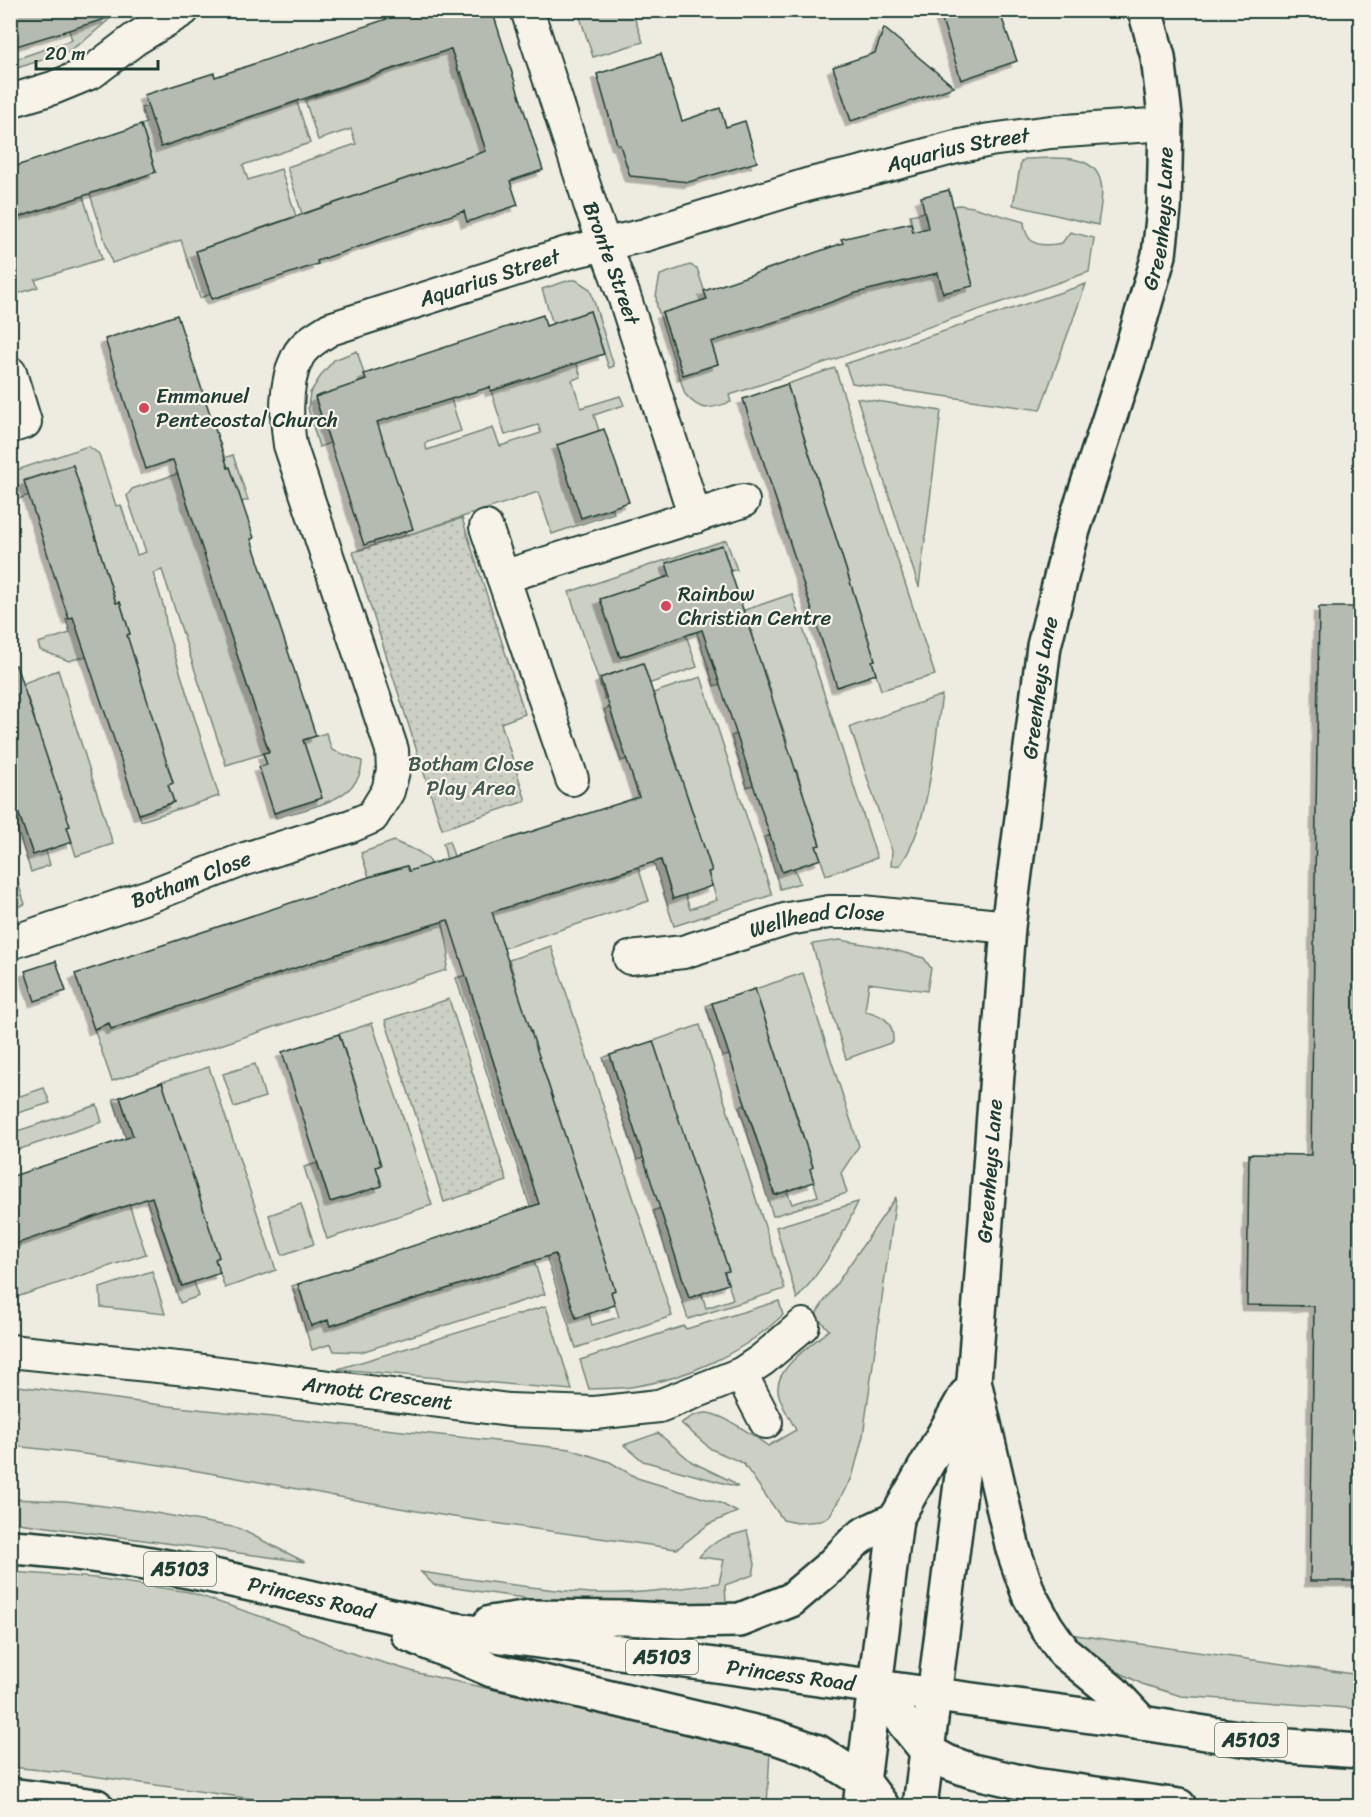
<svg xmlns="http://www.w3.org/2000/svg" width="1371" height="1817" font-family="Sriracha,sans-serif">
<defs>
<pattern id="park-dots" width="8" height="8" patternUnits="userSpaceOnUse" patternTransform="scale(1.5)"><rect width="8" height="8" fill="#cccfc4"/><path d="M2 2h.1M6 6h.1" fill="none" stroke="#afb3a9" stroke-width="1.8" stroke-linecap="round"/></pattern>
<filter id="shadow"><feDropShadow dx="-5.5" dy="5.5" stdDeviation="0" flood-color="#0004"/></filter>
</defs>
<rect width="100%" height="100%" fill="#eeece1"/>
<filter id="ink" filterUnits="userSpaceOnUse"><feTurbulence type="fractalNoise" baseFrequency=".0167" numOctaves="2"/><feDisplacementMap in="SourceGraphic" scale="12" xChannelSelector="R" yChannelSelector="G"/><feConvolveMatrix kernelMatrix="1 2 1 2 8 2 1 2 1" color-interpolation-filters="sRGB"/></filter>
<g filter="url(#ink)">
<!-- green -->
<path fill="#cccfc4" stroke="#76867c" stroke-width="1.5" d="M63 11H119L84 41 67 52 11 70 10 61 72 40Z
M578 11H632L643 42 593 57Z
M392 18 450 46 487 153 449 166 463 211 459 213 444 166 302 214 287 167 356 144 351 129 318 140 305 100 408 64Z
M297 102 310 143 243 165 248 180 281 169 296 216 196 251 211 294 200 298 181 240 112 263 90 194 156 172 141 125 146 123 141 108 148 106 162 146Z
M1025 159C1049 159 1095 150 1101 183 1104 196 1099 213 1098 225L1013 205 1021 162Z
M83 196 102 259 35 280 38 287 11 296V220Z
M959 205 973 207 1024 222C1026 247 1042 247 1062 243L1070 232 1094 238 1089 272 736 393 729 395 731 402C709 409 701 413 685 394L657 307 656 296 660 275 690 265 697 268 707 299 662 313 683 375 718 364 708 332 921 264 972 286 957 222 913 232 910 215Z
M570 280H576L590 289 614 366 609 368 590 311 553 324 542 289Z
M1086 284 1040 410 852 383 845 364Z
M572 349 581 377 572 380 581 408 620 396 624 405 594 415 599 431 557 445 581 517 612 508 614 513 552 534 538 492 374 546 352 422 451 399 461 431 425 443 427 450 493 428 500 446 541 433 538 425 505 435 491 391 559 368Z
M357 351 366 380 315 398 330 443 319 447 308 408 310 393 322 374 334 360Z
M835 368 935 675 881 690 872 661 875 660 787 384Z
M857 398 941 411 919 587Z
M88 446 99 454 116 506 121 505 137 555 146 552 127 496 132 489 233 455 248 500 242 502 237 654 269 752 226 765 162 570 153 573 164 608 167 630 219 796 141 821 139 814 174 802 168 785 173 782 167 763 162 765 144 689 86 656 69 661 40 650 38 643 70 633 66 619 73 617 84 649 130 634 120 602 116 603 72 465 24 480 29 495 11 502V472Z
M726 540 737 570 670 576 601 599 620 657 686 635 697 667 605 699 569 592Z
M792 594 877 858 826 875 816 846 820 844 813 822H810L800 794 803 792 797 771 793 772 784 745 788 743 780 720 777 721 768 693 771 691 764 670 760 671 752 644 755 642 748 619 704 633 733 680 714 686 695 627Z
M58 670 113 844 76 856 67 827 70 826 48 773 52 772 32 721 35 719 27 696 11 702V688Z
M701 677 772 895 674 926 637 811 644 809 673 898 685 895 690 909 717 900 708 872 712 871 687 796H683L674 767 678 766 671 745 658 718 661 717 653 693Z
M942 695C934 745 930 825 900 865L891 866 892 851 850 727Z
M610 707 640 755 621 761 604 710Z
M326 733 332 750 362 761C362 801 306 808 276 818L274 813 322 798 303 740Z
M737 734 766 781 747 787 731 736Z
M10 789 33 854 46 851 50 865 31 872 11 810Z
M620 811 649 901 495 951 464 936 443 843 449 841 454 856 465 853 483 909 498 910 598 879 609 868 612 876 631 870 613 813Z
M770 835 794 868 800 883 780 889 764 838Z
M394 841C408 849 419 848 430 861L449 953 446 970 112 1081 94 1029 109 1023 112 1029 132 1022 146 1012 149 1018 170 1010 168 1004 221 987 223 992 242 986 241 981 258 975 261 981 280 974 278 967 331 956 350 950 349 944 366 939 369 945 388 939 386 933 404 927 406 933 426 927 407 866 369 877 361 853Z
M10 859 25 904 11 909H10Z
M840 940 882 947 924 958 931 968 927 991 869 983 865 1011C883 1015 894 1021 893 1042L846 1059 812 944Z
M551 946 672 1316 576 1348 456 978 466 975 526 1165 577 1276 564 1281 576 1317 589 1314 592 1325 619 1317 611 1292 615 1290 574 1165H570L565 1137 541 1062H537L528 1035 532 1033 512 983 516 982 509 960Z
M803 973 859 1146 841 1173 847 1193 773 1216 739 1107 745 1105 757 1141 770 1137 762 1157 774 1195 787 1191 792 1204 818 1196 810 1169 813 1167 789 1091 785 1092 775 1063 779 1062 755 989Z
M712 1003 741 1051 722 1057 706 1006Z
M372 1023 432 1205 327 1239 304 1167 317 1163 330 1202 382 1185 376 1167 381 1165 375 1145 370 1146 365 1129 369 1127 363 1107 353 1092 358 1090 351 1071 347 1072 346 1054 339 1034Z
M700 1025 785 1289 688 1319 653 1211 660 1208 689 1298 702 1294 706 1308 733 1299 653 1041Z
M610 1055 622 1092 634 1089 627 1107 639 1144 656 1154 637 1160 603 1058Z
M255 1064 265 1097 234 1107 223 1074Z
M209 1067 276 1270 225 1288 215 1259 219 1257 195 1183 184 1160 188 1159 180 1136 177 1137 162 1082Z
M44 1088 50 1103 11 1115V1099Z
M120 1097 133 1134 146 1130 130 1152 113 1099Z
M97 1105 102 1122 11 1152V1133Z
M152 1197 181 1286 194 1282 199 1296 180 1303 146 1199Z
M896 1197 863 1436 852 1478 829 1517 821 1521 797 1523 783 1520 743 1463 711 1449 681 1423C689 1418 698 1412 708 1413 726 1416 753 1435 768 1446L796 1430C790 1418 779 1403 778 1390 776 1367 813 1344 829 1330L815 1315Z
M858 1202C842 1239 823 1269 797 1299L776 1227Z
M129 1204 146 1254 11 1299 10 1246 69 1219 72 1225 92 1218 90 1211Z
M301 1204 314 1244 282 1255 269 1215Z
M534 1261 545 1294 361 1352 334 1351 331 1344 312 1350 292 1286 298 1284 311 1325 328 1320 331 1326Z
M152 1271 165 1314 101 1307 100 1288Z
M779 1301 783 1315C743 1353 686 1379 631 1387 617 1389 603 1388 589 1389L580 1360 684 1326 686 1329Z
M546 1306 572 1390 338 1369Z
M11 1385 169 1406 570 1449 610 1462 637 1478 720 1503 737 1512 709 1524 677 1549C589 1536 499 1525 411 1510 278 1486 145 1458 11 1446Z
M658 1433 692 1462 731 1481 738 1487 643 1461 624 1445Z
M11 1499 66 1501 156 1513 238 1528 305 1562 11 1522Z
M747 1531 755 1564 753 1575 725 1585 726 1602 688 1606 545 1601 434 1585 421 1572C477 1580 534 1589 590 1593 630 1595 679 1589 719 1583L724 1560 699 1557C712 1540 728 1536 747 1531Z
M10 1572 96 1578 189 1592 274 1621 348 1652 418 1673 770 1751 767 1806H303L71 1773 11 1767Z
M1069 1634 1360 1675V1709L1181 1696 1142 1684 1105 1665Z"/>
<!-- park -->
<path fill="url(#park-dots)" stroke="#76867c" stroke-width="1.5" d="M462 518 525 714 501 723 526 801 442 829 353 552Z
M449 999 507 1181 444 1202 385 1020Z"/>
<!-- building -->
<path fill="#b5bbb0" stroke="#1f3d34" stroke-width="1.5" filter="url(#shadow)" d="M10 10H107L108 18 10 48Z
M413 10H492L543 170 510 181 518 205 467 222 464 211 317 261 318 264 212 299 196 251 486 151 461 72 459 73 451 49 161 147 144 95 214 73 215 77Z
M939 10H999L1017 61 961 80Z
M884 28 954 87 851 121 833 67 875 53Z
M661 54 682 121 720 108 726 127 745 121 757 162 689 182 630 176 620 145 617 144 597 74Z
M141 125 156 172 10 220V168Z
M949 190 973 286 943 293 938 273 856 293 793 316 711 342 718 364 683 375 662 313 707 299 704 291 843 243 841 239 911 223 913 232 928 228 921 197Z
M590 311 604 354 491 391 490 387 377 422 413 529 364 545 315 397 366 380 364 374 543 315 546 326Z
M177 315 228 468 230 467 254 538 251 539 316 736 303 740 322 798 274 813 259 767 267 765 263 753 269 752 173 460 146 469 105 339Z
M787 384 875 660 872 661 876 674 837 687 743 399Z
M604 429 629 502 581 518 557 445Z
M73 465 116 603 120 602 130 634 127 635 173 783 168 785 174 802 139 814 73 617 69 619 59 590 24 481Z
M722 545 820 845 816 846 821 859 782 872 702 630 620 657 600 599 670 576 666 563Z
M1319 607H1360V1581H1310L1314 1306 1247 1305 1249 1154 1311 1155Z
M643 663 712 871 708 872 712 886 673 899 661 860 492 912 599 1240 615 1290 611 1292 615 1305 576 1318 555 1254 330 1326 328 1320 311 1326 298 1284 539 1204 448 920 368 944 111 1029 109 1023 94 1029 75 974 369 877 407 866 409 871 639 797 600 678Z
M16 665 70 826 67 827 72 842 33 855 10 788V666Z
M56 961 66 991 35 1001 25 971Z
M755 989 813 1167 810 1169 814 1182 775 1195 712 1003Z
M339 1034 381 1165 376 1167 382 1186 330 1202 282 1052Z
M653 1041 729 1271 724 1272 728 1284 689 1298 610 1055Z
M162 1082 219 1257 215 1259 220 1273 182 1286 152 1197 10 1246V1177L133 1136 120 1097Z"/>
<g fill="none" stroke-linecap="round" stroke-linejoin="round">
<!-- minor casing -->
<g stroke="#1f3d34" stroke-width="36">
<g id="minor">
<path id="s1" d="M527 10 591 207 624 296 695 517"/>
<path d="M10 101 53 88 92 72 135 39 183 10"/>
<path d="M10 373 25 422 10 427"/>
<path d="M486 527 572 779"/>
<path d="M503 577 743 501"/>
<path id="s2" d="M10 943 152 895 245 859 351 826 372 817 388 791 393 771 392 750 290 445C286 417 284 383 298 356 304 344 319 336 330 329L567 253 645 235 810 184 863 172 956 147 990 140 1051 132 1166 124"/>
<path id="s3" d="M630 958 683 952 788 919 829 912H863L1008 927"/>
<path id="s4" d="M10 1351 197 1370 509 1410 594 1413 659 1406 741 1374 762 1360 803 1325"/>
<path d="M741 1374 766 1422"/>
</g>
</g>
<!-- tertiary casing -->
<g stroke="#1f3d34" stroke-width="38">
<g id="tertiary">
<path d="M860 1806 896 1519 966 1395"/>
<path id="s5" d="M920 1806 974 1381 1008 927 1044 646 1072 533 1130 355 1159 255 1164 209 1166 124 1158 57 1145 10"/>
</g>
</g>
<!-- trunk casing -->
<g stroke="#1f3d34" stroke-width="38">
<g id="trunk">
<path d="M974 1381 1013 1549 1029 1595 1046 1626 1064 1652 1113 1692 1142 1723"/>
<path id="s6" d="M10 1547C160 1556 304 1598 450 1629L1142 1723 1288 1746 1360 1751"/>
<path d="M490 1623 530 1617 626 1618 679 1621 740 1620 791 1600 831 1566 856 1540 866 1533 896 1519"/>
<path d="M408 1634 492 1670 775 1737 818 1752 863 1781 882 1806"/>
<path d="M875 1687 927 1751 947 1762 972 1771 1034 1785 1179 1806"/>
<path d="M10 1795 96 1806"/>
</g>
</g>
<!-- minor -->
<use href="#minor" stroke="#f7f3e8" stroke-width="32"/>
<!-- tertiary -->
<use href="#tertiary" stroke="#f7f3e8" stroke-width="33"/>
<!-- trunk -->
<use href="#trunk" stroke="#f7f3e8" stroke-width="33"/>
</g>
</g>
<!-- markers -->
<g fill="#d1495b" stroke="#f7f3e8" stroke-width="2">
<circle cx="144" cy="408" r="6"/>
<circle cx="666" cy="606" r="6"/>
</g>
<g text-anchor="middle" stroke-width="4.5" stroke-linejoin="round" paint-order="stroke">
<!-- shield labels -->
<g fill="#f7f3e8" stroke="#60746a" stroke-width="1.5">
<rect x="144" y="1552" width="72" height="34" rx="4.5"/>
<rect x="626" y="1640" width="72" height="34" rx="4.5"/>
<rect x="1215" y="1723" width="72" height="34" rx="4.5"/>
</g>
<g font-size="20" font-weight="bold" fill="#1f3d34">
<text x="180" y="1576">A5103</text>
<text x="662" y="1664">A5103</text>
<text x="1251" y="1747">A5103</text>
</g>
<!-- street labels -->
<g font-size="21" fill="#1f3d34" stroke="#f7f3e8">
<text dy="7" stroke="none"><textPath href="#s2" startOffset="1564">Aquarius Street</textPath></text>
<text dy="7" stroke="none"><textPath href="#s5" startOffset="1611">Greenheys Lane</textPath></text>
<text dy="7" stroke="none"><textPath href="#s1" startOffset="267">Bronte Street</textPath></text>
<text dy="7" stroke="none"><textPath href="#s2" startOffset="1078">Aquarius Street</textPath></text>
<text dy="7" stroke="none"><textPath href="#s5" startOffset="1125">Greenheys Lane</textPath></text>
<text dy="7" stroke="none"><textPath href="#s2" startOffset="192">Botham Close</textPath></text>
<text dy="7" stroke="none"><textPath href="#s3" startOffset="192">Wellhead Close</textPath></text>
<text dy="7" stroke="none"><textPath href="#s5" startOffset="639">Greenheys Lane</textPath></text>
<text dy="7" stroke="none"><textPath href="#s4" startOffset="370">Arnott Crescent</textPath></text>
<text dy="7" stroke="none"><textPath href="#s6" startOffset="306">Princess Road</textPath></text>
<text dy="7" stroke="none"><textPath href="#s6" startOffset="792">Princess Road</textPath></text>
</g>
<!-- poi labels -->
<g font-size="21" fill="#1f3d34" stroke="#f7f3e8" text-anchor="start">
<text x="156" y="403">Emmanuel<tspan x="156" dy="24">Pentecostal Church</tspan></text>
<text x="678" y="601">Rainbow<tspan x="678" dy="24">Christian Centre</tspan></text>
</g>
<!-- park labels -->
<g font-size="21" fill="#425a51" stroke="#f7f3e8">
<text x="471" y="771">Botham Close<tspan x="471" dy="24">Play Area</tspan></text>
</g>
</g>
<!-- margin -->
<rect width="1371" height="1817" fill="none" stroke="#f7f3e8" stroke-width="36"/>
<rect x="18" y="18" width="1335" height="1781" fill="none" stroke="#1f3d34" stroke-width="2" filter="url(#ink)"/>
<!-- scale -->
<path d="M36 60v9h122v-9" fill="none" stroke="#1f3d34" stroke-width="3"/>
<text x="45" y="60" font-size="18" fill="#1f3d34" stroke="#f7f3e8" stroke-width="4.5" paint-order="stroke">20 m</text>
</svg>
